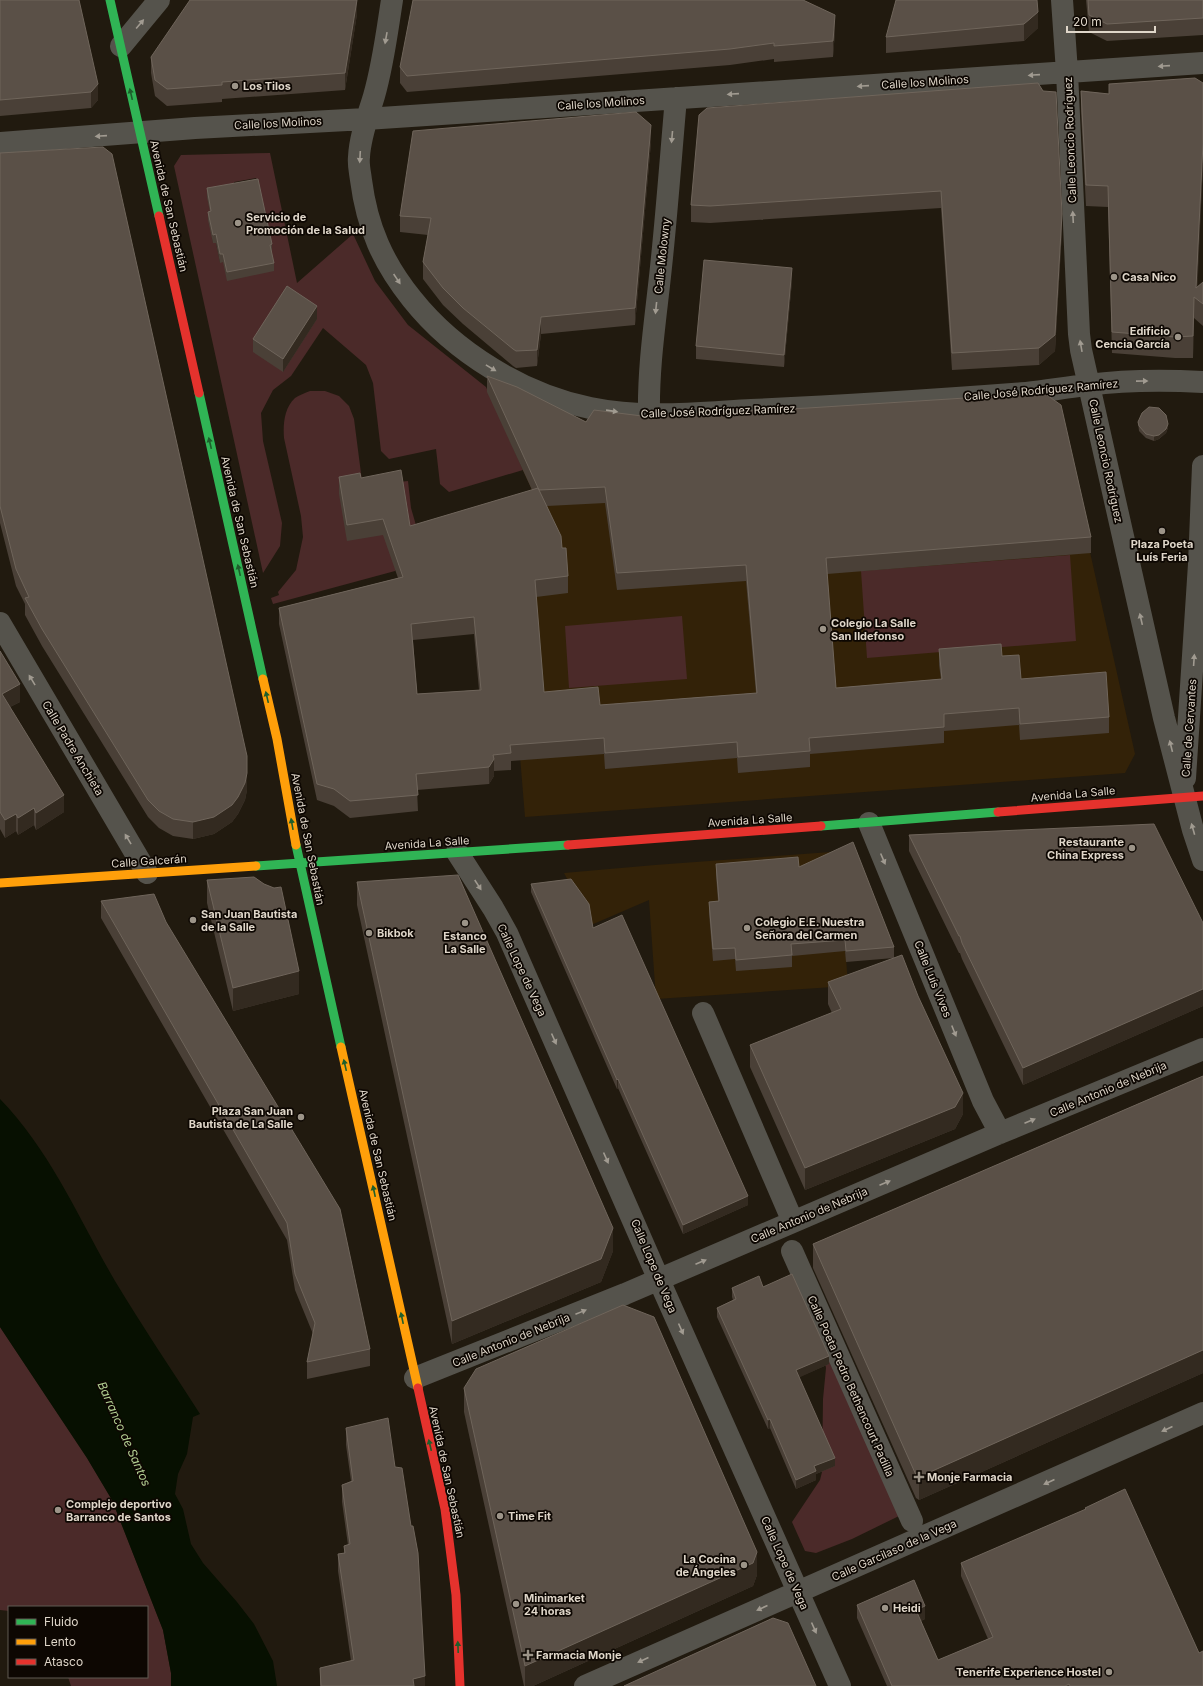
<svg xmlns="http://www.w3.org/2000/svg" width="1203" height="1686" font-family="Inter,sans-serif">
<rect width="100%" height="100%" fill="#211a0f"/>
<!-- built -->
<path fill="#332208" d="M485 388 517 404 595 427 1061 422 1135 754 1125 773 525 817 518 732 535 596 568 592 566 564Z
M831 852 839 860 848 986 656 999 649 900 591 925 564 873 655 865Z"/>
<!-- green -->
<path fill="#4b2a29" fill-rule="evenodd" d="M270 153 297 283 353 234 375 281 408 325 486 387 523 470 449 492 440 484 436 449 389 459 381 451 373 383 366 365 323 328 291 376 273 390 261 413 263 441 282 523 280 546 263 573 174 166 181 155ZM256 178 272 252 220 262 216 243H213L211 220 236 191 234 182Z
M310 391H325L339 396 349 406 354 419 362 481 399 482 408 481 411 508 420 539 395 571 273 604 271 598 279 595 278 592 296 570 303 537 301 516 284 438C283 425 284 408 295 398 299 395 305 393 310 391Z
M1070 555 1076 641 867 658 861 571Z
M682 616 687 679 569 688 565 626Z
M0 1327 87 1458 112 1500 163 1630 171 1673V1686H71L68 1677H147V1607H9V1611L0 1610Z
M821 1341 899 1516 852 1539 816 1553 805 1551 792 1522 820 1480 822 1472 823 1399 826 1368Z"/>
<!-- water -->
<path fill="#071001" d="M0 1099C50 1150 79 1219 115 1281 142 1326 172 1370 200 1414L193 1417 187 1454 178 1474 175 1494 183 1509 191 1544 203 1563 237 1602 254 1624 273 1661 277 1686H171V1673L163 1630 112 1500 87 1458 0 1327Z"/>
<g fill="none" stroke-linecap="round" stroke-linejoin="round">
<!-- street -->
<path stroke="#55534c" stroke-width="22" d="M392 0C387 32 383 65 374 96 368 116 360 136 359 157 358 164 360 172 361 180 367 227 383 263 412 299 455 353 523 394 590 408 643 419 697 413 751 410 842 406 934 400 1026 393 1047 391 1067 387 1088 385 1126 380 1165 380 1203 382
M1062 0 1067 72 1079 334 1081 350 1164 718 1193 830 1203 860
M121 46 159 0
M0 143 195 128 366 119 1203 63
M649 415C648 365 656 316 661 267 667 211 671 154 676 98
M0 623 147 873
M1185 778 1199 564 1203 466
M869 823 983 1101 1000 1133
M457 852 493 908 507 933 659 1280 840 1686
M703 1013 793 1222
M792 1251 912 1521
M415 1378 625 1294 1000 1133 1203 1049
M585 1686 1203 1413"/>
<!-- fast -->
<path stroke="#30b455" stroke-width="9" d="M110 0 159 216
M199 393 263 679
M821 826 998 812
M296 845 341 1047
M256 866 568 845"/>
<!-- slow -->
<path stroke="#ff9f0a" stroke-width="9" d="M263 679 277 739 296 845
M0 883 256 866
M341 1047 418 1388"/>
<!-- jam -->
<path stroke="#e5322d" stroke-width="9" d="M159 216 199 393
M998 812 1203 796
M568 845 821 826
M418 1388 445 1509 456 1595 460 1686"/>
</g>
<!-- wall -->
<path fill="#4a4037" fill-rule="evenodd" d="M0 0H79L98 100 91 108 0 116Z
M357 0V14L345 90 222 99V102L167 106 155 96 151 73V57Z
M1037 0 1038 28 1024 41 886 53V37Z
M1086 0H1203V35L1107 41 1089 32Z
M835 31 833 57 774 62V59L730 65 407 92 400 83V67Z
M1203 83V164L1197 287 1203 282V326L1194 318 1193 358H1175L1112 353 1108 207 1086 206 1081 112V91L1109 94Z
M707 108 1062 230 1055 351 1039 365 952 370 941 208 710 223 691 222V205Z
M651 142 635 325 541 334 537 366 516 368 513 366 463 324 443 305 423 279V262L428 235 400 232V216Z
M0 153 247 790 245 800 238 814 232 822 214 834 193 839 173 836 159 828 148 817 42 646 25 615V604L16 586 0 523Z
M207 188 272 244V252L271 253 274 263V271L227 281 223 262 220 263 216 243H213L208 220V212H210L207 197Z
M792 281 784 367 696 359V346Z
M317 319 283 372 253 352V339Z
M487 376 586 422 1091 537V553L827 574 836 688 941 679 939 665V649L1002 656 1021 679 1109 717V733L1020 740 1019 725 944 731V743L810 754V767L738 773 737 758 605 769 604 754 511 761V770L494 771V776L489 784 417 790 418 811 350 818 334 806 317 800 279 624V608L398 578 383 535 347 541 339 494V477L361 478 410 526 532 490 487 392ZM605 503 617 590 746 581 756 693 600 705 544 692 536 597 568 593V576L562 548 547 506ZM474 634 479 690 417 694 413 640Z
M1138 422 1168 428 1166 433 1159 439 1154 441 1146 438 1139 431Z
M0 651 20 702 10 707 64 812 36 830 34 825 18 835 16 831 5 838 0 829Z
M909 835 1203 923V1006L1023 1085 962 959 960 953H959L909 851Z
M716 864 799 867 894 947V958L846 962 845 951 792 956V967L736 971 735 959 713 961 709 913V902L718 901 716 875Z
M207 880 299 994 233 1011 207 903Z
M357 882 613 1251 601 1282 452 1344 357 905Z
M531 884 593 928 748 1205 683 1234 618 1088 617 1089 531 892Z
M101 901 370 1349V1366L307 1379V1362L313 1334 295 1290 287 1240 101 918Z
M828 982 963 1114 955 1129 805 1190 750 1067V1045L832 1013 828 1004Z
M1203 1076V1373L919 1500 916 1498 813 1268V1244Z
M763 1287 829 1364 799 1377 835 1466 816 1474V1480L796 1489 770 1428 768 1429 717 1317V1308L733 1300 732 1297V1288Z
M464 1388 757 1575 753 1586 533 1686H524L464 1412Z
M346 1428 425 1686H320V1668L351 1661 338 1571V1554L344 1553V1546L348 1545 342 1502V1485L351 1481 346 1445Z
M1085 1508 1203 1686H887L857 1618V1605L925 1619 921 1621 938 1660 988 1639 961 1576V1563L1085 1510Z"/>
<!-- shaded-wall -->
<path fill="#332a20" d="M357 0V14L345 90V73Z
M1038 12V28L1024 41V24Z
M835 15V31L833 57V41Z
M98 84V100L91 108V92Z
M651 125V142L635 325V308Z
M1203 143V164L1197 299 1196 288Z
M1062 214V230L1055 351 1039 365V348Z
M792 268V281L784 367V355Z
M1194 297V318L1193 358V336Z
M317 306V319L283 372V359Z
M541 317V334L537 366V350Z
M1168 424V428L1166 433 1159 439 1154 441V436Z
M20 684V702L2 711V694Z
M494 759V776L489 784V767Z
M247 773V790L245 800 238 814 232 822 214 834 193 839V822Z
M64 795V812L36 830V813Z
M34 808V825L18 835V818Z
M16 814V831L5 838V820Z
M299 971V994L233 1011V988Z
M1203 989V1006L1023 1085V1068Z
M618 1079V1088L617 1089V1080Z
M963 1093V1114L955 1129 805 1190V1168Z
M748 1196V1205L683 1234V1225Z
M613 1228V1251L601 1282 452 1344V1321Z
M1203 1350V1373L919 1500V1477Z
M829 1356V1364L796 1379V1370Z
M770 1419V1428L768 1429V1420Z
M835 1458V1466L816 1474V1480L796 1489V1480L814 1466Z
M757 1552V1575L753 1586 533 1686H525V1666Z
M925 1606V1619L916 1623V1610Z
M425 1676V1686H413V1679Z"/>
<!-- building -->
<path fill="#5a5047" stroke="#6f655b" fill-rule="evenodd" d="M0 0H79L98 84 91 92 0 100Z
M190 0H357L345 73 222 82V85L167 89 155 80 151 57Z
M413 0H803L835 15 833 41 774 46V43L730 49 407 76 400 67Z
M896 0H1037L1038 12 1024 24 886 37Z
M1088 0H1203V18L1107 24 1089 15Z
M1195 78 1203 83V143L1196 288 1203 282V304L1194 297 1193 336 1175 337 1112 332 1108 186 1086 185 1081 91 1109 94V84Z
M1038 83 1043 91 1056 92 1062 214 1055 335 1039 348 952 353 941 191 710 206 691 205 699 115 707 108Z
M636 112 651 125 635 308 541 317 537 350 516 351 513 349 463 308 443 288 423 262 431 218 400 216 413 131Z
M103 147 112 154 247 756V773L245 783 238 797 232 805 214 817 193 822 173 819 159 811 148 800 42 629 25 598 29 597 16 569 0 506V153Z
M258 179 272 244 270 245 274 263 227 272 223 254H220L216 234 213 235 208 212 211 211 207 188Z
M704 260 792 268 784 355 696 346Z
M287 286 317 306 283 359 253 339Z
M487 376 517 387 586 422 594 410 642 416 808 408 1044 393 1061 405 1091 537 826 558 836 688 942 679 939 649 1001 644 1002 656 1019 655 1021 679 1106 672 1109 717 1020 724 1019 708 944 714V727L809 738 810 751 738 757 737 742 605 753 604 738 510 745 511 753 493 755 494 759 489 767 416 774 418 795 350 801 334 789 317 784 279 608 403 577 383 519 347 525 339 477 360 473 361 478 401 470 410 526 538 488 539 490ZM605 487 617 573 746 565 757 693 600 705 598 687 544 692 535 580 568 576 566 548H562L561 536 539 490ZM474 617 481 690 417 694 411 624Z
M1149 407 1159 408 1166 415 1168 424 1166 429 1159 435 1154 436 1146 434 1139 426 1138 422 1142 413Z
M0 651 20 684 2 694 64 795 36 813 34 808 18 818 16 814 5 820 0 812Z
M1154 824 1203 923V989L1023 1068 962 943 960 936H959L909 835Z
M853 842 894 947 846 951 845 940 791 944 792 955 736 960 735 948 713 949 709 902 719 901 716 864 798 857 799 867Z
M458 875 613 1228 601 1259 452 1321 357 882Z
M254 877 264 884 274 888 281 887 299 971 233 988 207 880Z
M571 879 589 904 593 928 622 915 748 1196 683 1225 618 1079 617 1080 531 884Z
M154 894 166 922 340 1209 370 1349 307 1362 315 1323 295 1274 287 1223 101 901Z
M902 955 918 996 963 1093 955 1107 805 1168 750 1045 841 1009 828 982Z
M1203 1076V1350L919 1477 916 1475 813 1244Z
M792 1274 829 1356 796 1370 835 1458 814 1466 816 1471 796 1480 770 1419 768 1420 717 1308 736 1299 732 1288 759 1276 763 1287Z
M623 1305 654 1317 757 1552 753 1563 525 1666 464 1388 476 1369Z
M388 1418 395 1467 402 1468 411 1526H413L418 1553 425 1676 413 1679 414 1686H321L320 1668 354 1660 338 1554 345 1553 344 1546 350 1544 342 1485 353 1481 346 1428Z
M1125 1489 1199 1653 1203 1651V1686H1070L1069 1684 1065 1686H892L857 1605 914 1580 925 1606 916 1610 938 1660 993 1637 961 1563 1086 1509 1085 1508Z
M773 1618 788 1623 816 1686H624Z"/>
<!-- one-way arrows -->
<defs><path id="oneway-solid" d="M-6-.8H1V-3.2L6.5 0L1 3.2V.8H-6Z"/></defs>
<g fill="#a19b91">
<use href="#oneway-solid" transform="translate(140 24) rotate(-50)"/>
<use href="#oneway-solid" transform="translate(386 38) rotate(100)"/>
<use href="#oneway-solid" transform="translate(1164 66) rotate(176)"/>
<use href="#oneway-solid" transform="translate(1034 75) rotate(176)"/>
<use href="#oneway-solid" transform="translate(863 86) rotate(176)"/>
<use href="#oneway-solid" transform="translate(733 94) rotate(176)"/>
<use href="#oneway-solid" transform="translate(101 136) rotate(176)"/>
<use href="#oneway-solid" transform="translate(672 137) rotate(95)"/>
<use href="#oneway-solid" transform="translate(360 157) rotate(93)"/>
<use href="#oneway-solid" transform="translate(1073 217) rotate(-93)"/>
<use href="#oneway-solid" transform="translate(397 279) rotate(56)"/>
<use href="#oneway-solid" transform="translate(656 308) rotate(96)"/>
<use href="#oneway-solid" transform="translate(1081 346) rotate(-100)"/>
<use href="#oneway-solid" transform="translate(491 368) rotate(31)"/>
<use href="#oneway-solid" transform="translate(1142 381) rotate(-1)"/>
<use href="#oneway-solid" transform="translate(612 411) rotate(8)"/>
<use href="#oneway-solid" transform="translate(1141 619) rotate(-103)"/>
<use href="#oneway-solid" transform="translate(1194 660) rotate(-86)"/>
<use href="#oneway-solid" transform="translate(32 680) rotate(-121)"/>
<use href="#oneway-solid" transform="translate(1171 746) rotate(-104)"/>
<use href="#oneway-solid" transform="translate(1193 829) rotate(-106)"/>
<use href="#oneway-solid" transform="translate(128 839) rotate(-121)"/>
<use href="#oneway-solid" transform="translate(883 859) rotate(67)"/>
<use href="#oneway-solid" transform="translate(478 885) rotate(57)"/>
<use href="#oneway-solid" transform="translate(954 1031) rotate(68)"/>
<use href="#oneway-solid" transform="translate(554 1039) rotate(66)"/>
<use href="#oneway-solid" transform="translate(1030 1121) rotate(-23)"/>
<use href="#oneway-solid" transform="translate(606 1158) rotate(66)"/>
<use href="#oneway-solid" transform="translate(885 1183) rotate(-23)"/>
<use href="#oneway-solid" transform="translate(701 1262) rotate(-23)"/>
<use href="#oneway-solid" transform="translate(581 1312) rotate(-22)"/>
<use href="#oneway-solid" transform="translate(681 1329) rotate(66)"/>
<use href="#oneway-solid" transform="translate(1167 1429) rotate(156)"/>
<use href="#oneway-solid" transform="translate(1049 1482) rotate(156)"/>
<use href="#oneway-solid" transform="translate(762 1608) rotate(156)"/>
<use href="#oneway-solid" transform="translate(814 1628) rotate(66)"/>
<use href="#oneway-solid" transform="translate(643 1660) rotate(156)"/>
</g>
<g fill="#1e5e2c">
<use href="#oneway-solid" transform="translate(131 94) rotate(-103)"/>
<use href="#oneway-solid" transform="translate(210 443) rotate(-103)"/>
<use href="#oneway-solid" transform="translate(239 570) rotate(-103)"/>
<use href="#oneway-solid" transform="translate(267 697) rotate(-103)"/>
<use href="#oneway-solid" transform="translate(292 824) rotate(-100)"/>
<use href="#oneway-solid" transform="translate(345 1065) rotate(-103)"/>
<use href="#oneway-solid" transform="translate(374 1191) rotate(-102)"/>
<use href="#oneway-solid" transform="translate(402 1318) rotate(-102)"/>
<use href="#oneway-solid" transform="translate(430 1445) rotate(-103)"/>
<use href="#oneway-solid" transform="translate(458 1647) rotate(-92)"/>
</g>
<!-- markers -->
<g fill="#9c9488" stroke="#0d0702" stroke-width="1.5">
<circle cx="235" cy="86" r="4"/>
<circle cx="238" cy="223" r="4"/>
<circle cx="1114" cy="277" r="4"/>
<circle cx="1178" cy="337" r="4"/>
<circle cx="1162" cy="531" r="4"/>
<circle cx="823" cy="629" r="4"/>
<circle cx="1132" cy="848" r="4"/>
<circle cx="193" cy="920" r="4"/>
<circle cx="465" cy="923" r="4"/>
<circle cx="747" cy="928" r="4"/>
<circle cx="369" cy="933" r="4"/>
<circle cx="301" cy="1117" r="4"/>
<path d="M917 1471h4v4h4v4h-4v4h-4v-4h-4v-4h4z"/>
<circle cx="58" cy="1510" r="4"/>
<circle cx="500" cy="1516" r="4"/>
<circle cx="744" cy="1565" r="4"/>
<circle cx="516" cy="1604" r="4"/>
<circle cx="885" cy="1608" r="4"/>
<path d="M526 1649h4v4h4v4h-4v4h-4v-4h-4v-4h4z"/>
<circle cx="1109" cy="1672" r="4"/>
</g>
<g text-anchor="middle" stroke-width="3.5" stroke-linejoin="round" paint-order="stroke">
<!-- street labels -->
<g font-size="11" fill="#dfd6c9" stroke="#0d0702">
<text transform="translate(925 82) rotate(-4)" y="4">Calle los Molinos</text>
<text transform="translate(601 103) rotate(-4)" y="4">Calle los Molinos</text>
<text transform="translate(278 123) rotate(-3)" y="4">Calle los Molinos</text>
<text transform="translate(1070 140) rotate(-92)" y="4">Calle Leoncio Rodríguez</text>
<text transform="translate(169 206) rotate(77)" y="4">Avenida de San Sebastián</text>
<text transform="translate(662 256) rotate(-84)" y="4">Calle Molowny</text>
<text transform="translate(1041 390) rotate(-5)" y="4">Calle José Rodríguez Ramírez</text>
<text transform="translate(718 411) rotate(-2)" y="4">Calle José Rodríguez Ramírez</text>
<text transform="translate(1106 461) rotate(78)" y="4">Calle Leoncio Rodríguez</text>
<text transform="translate(240 522) rotate(77)" y="4">Avenida de San Sebastián</text>
<text transform="translate(1189 728) rotate(-86)" y="4">Calle de Cervantes</text>
<text transform="translate(73 748) rotate(59)" y="4">Calle Padre Anchieta</text>
<text transform="translate(1073 794) rotate(-5)" y="4">Avenida La Salle</text>
<text transform="translate(750 820) rotate(-4)" y="4">Avenida La Salle</text>
<text transform="translate(308 839) rotate(79)" y="4">Avenida de San Sebastián</text>
<text transform="translate(427 843) rotate(-4)" y="4">Avenida La Salle</text>
<text transform="translate(149 861) rotate(-4)" y="4">Calle Galcerán</text>
<text transform="translate(522 970) rotate(65)" y="4">Calle Lope de Vega</text>
<text transform="translate(933 979) rotate(68)" y="4">Calle Luís Vives</text>
<text transform="translate(1108 1089) rotate(-23)" y="4">Calle Antonio de Nebrija</text>
<text transform="translate(378 1155) rotate(77)" y="4">Avenida de San Sebastián</text>
<text transform="translate(809 1215) rotate(-23)" y="4">Calle Antonio de Nebrija</text>
<text transform="translate(654 1266) rotate(67)" y="4">Calle Lope de Vega</text>
<text transform="translate(511 1340) rotate(-22)" y="4">Calle Antonio de Nebrija</text>
<text transform="translate(851 1386) rotate(66)" y="4">Calle Poeta Pedro Bethencourt Padilla</text>
<text transform="translate(447 1472) rotate(78)" y="4">Avenida de San Sebastián</text>
<text transform="translate(894 1550) rotate(-24)" y="4">Calle Garcilaso de la Vega</text>
<text transform="translate(785 1563) rotate(66)" y="4">Calle Lope de Vega</text>
</g>
<!-- poi labels -->
<g font-size="11" font-weight="bold" fill="#dfd6c9" stroke="#0d0702" text-anchor="start">
<text x="243" y="90">Los Tilos</text>
<text x="246" y="221">Servicio de<tspan x="246" dy="13">Promoción de la Salud</tspan></text>
<text x="1122" y="281">Casa Nico</text>
<text x="1170" y="335" text-anchor="end">Edificio<tspan x="1170" dy="13">Cencia García</tspan></text>
<text x="1162" y="548" text-anchor="middle">Plaza Poeta<tspan x="1162" dy="13">Luís Feria</tspan></text>
<text x="831" y="627">Colegio La Salle<tspan x="831" dy="13">San Ildefonso</tspan></text>
<text x="1124" y="846" text-anchor="end">Restaurante<tspan x="1124" dy="13">China Express</tspan></text>
<text x="201" y="918">San Juan Bautista<tspan x="201" dy="13">de la Salle</tspan></text>
<text x="755" y="926">Colegio E.E. Nuestra<tspan x="755" dy="13">Señora del Carmen</tspan></text>
<text x="377" y="937">Bikbok</text>
<text x="465" y="940" text-anchor="middle">Estanco<tspan x="465" dy="13">La Salle</tspan></text>
<text x="293" y="1115" text-anchor="end">Plaza San Juan<tspan x="293" dy="13">Bautista de La Salle</tspan></text>
<text x="927" y="1481">Monje Farmacia</text>
<text x="66" y="1508">Complejo deportivo<tspan x="66" dy="13">Barranco de Santos</tspan></text>
<text x="508" y="1520">Time Fit</text>
<text x="736" y="1563" text-anchor="end">La Cocina<tspan x="736" dy="13">de Ángeles</tspan></text>
<text x="524" y="1602">Minimarket<tspan x="524" dy="13">24 horas</tspan></text>
<text x="893" y="1612">Heidi</text>
<text x="536" y="1659">Farmacia Monje</text>
<text x="1101" y="1676" text-anchor="end">Tenerife Experience Hostel</text>
</g>
<!-- water labels -->
<g font-size="12" font-style="italic" fill="#b1cd91" stroke="#0d0702">
<text transform="translate(124 1434) rotate(66)" y="4">Barranco de Santos</text>
</g>
</g>
<!-- legend -->
<rect x="8" y="1606" width="140" height="72" fill="#0d0702" stroke="#615a52"/>
<rect x="16" y="1619" width="20" height="6" fill="#30b455" stroke="#615a52"/>
<text x="44" y="1626" font-size="12" fill="#dfd6c9">Fluido</text>
<rect x="16" y="1639" width="20" height="6" fill="#ff9f0a" stroke="#615a52"/>
<text x="44" y="1646" font-size="12" fill="#dfd6c9">Lento</text>
<rect x="16" y="1659" width="20" height="6" fill="#e5322d" stroke="#615a52"/>
<text x="44" y="1666" font-size="12" fill="#dfd6c9">Atasco</text>
<!-- scale -->
<path d="M1067 26v6h88v-6" fill="none" stroke="#dfd6c9" stroke-width="2"/>
<text x="1073" y="26" font-size="12" fill="#dfd6c9" stroke="#0d0702" stroke-width="3" paint-order="stroke">20 m</text>
</svg>
